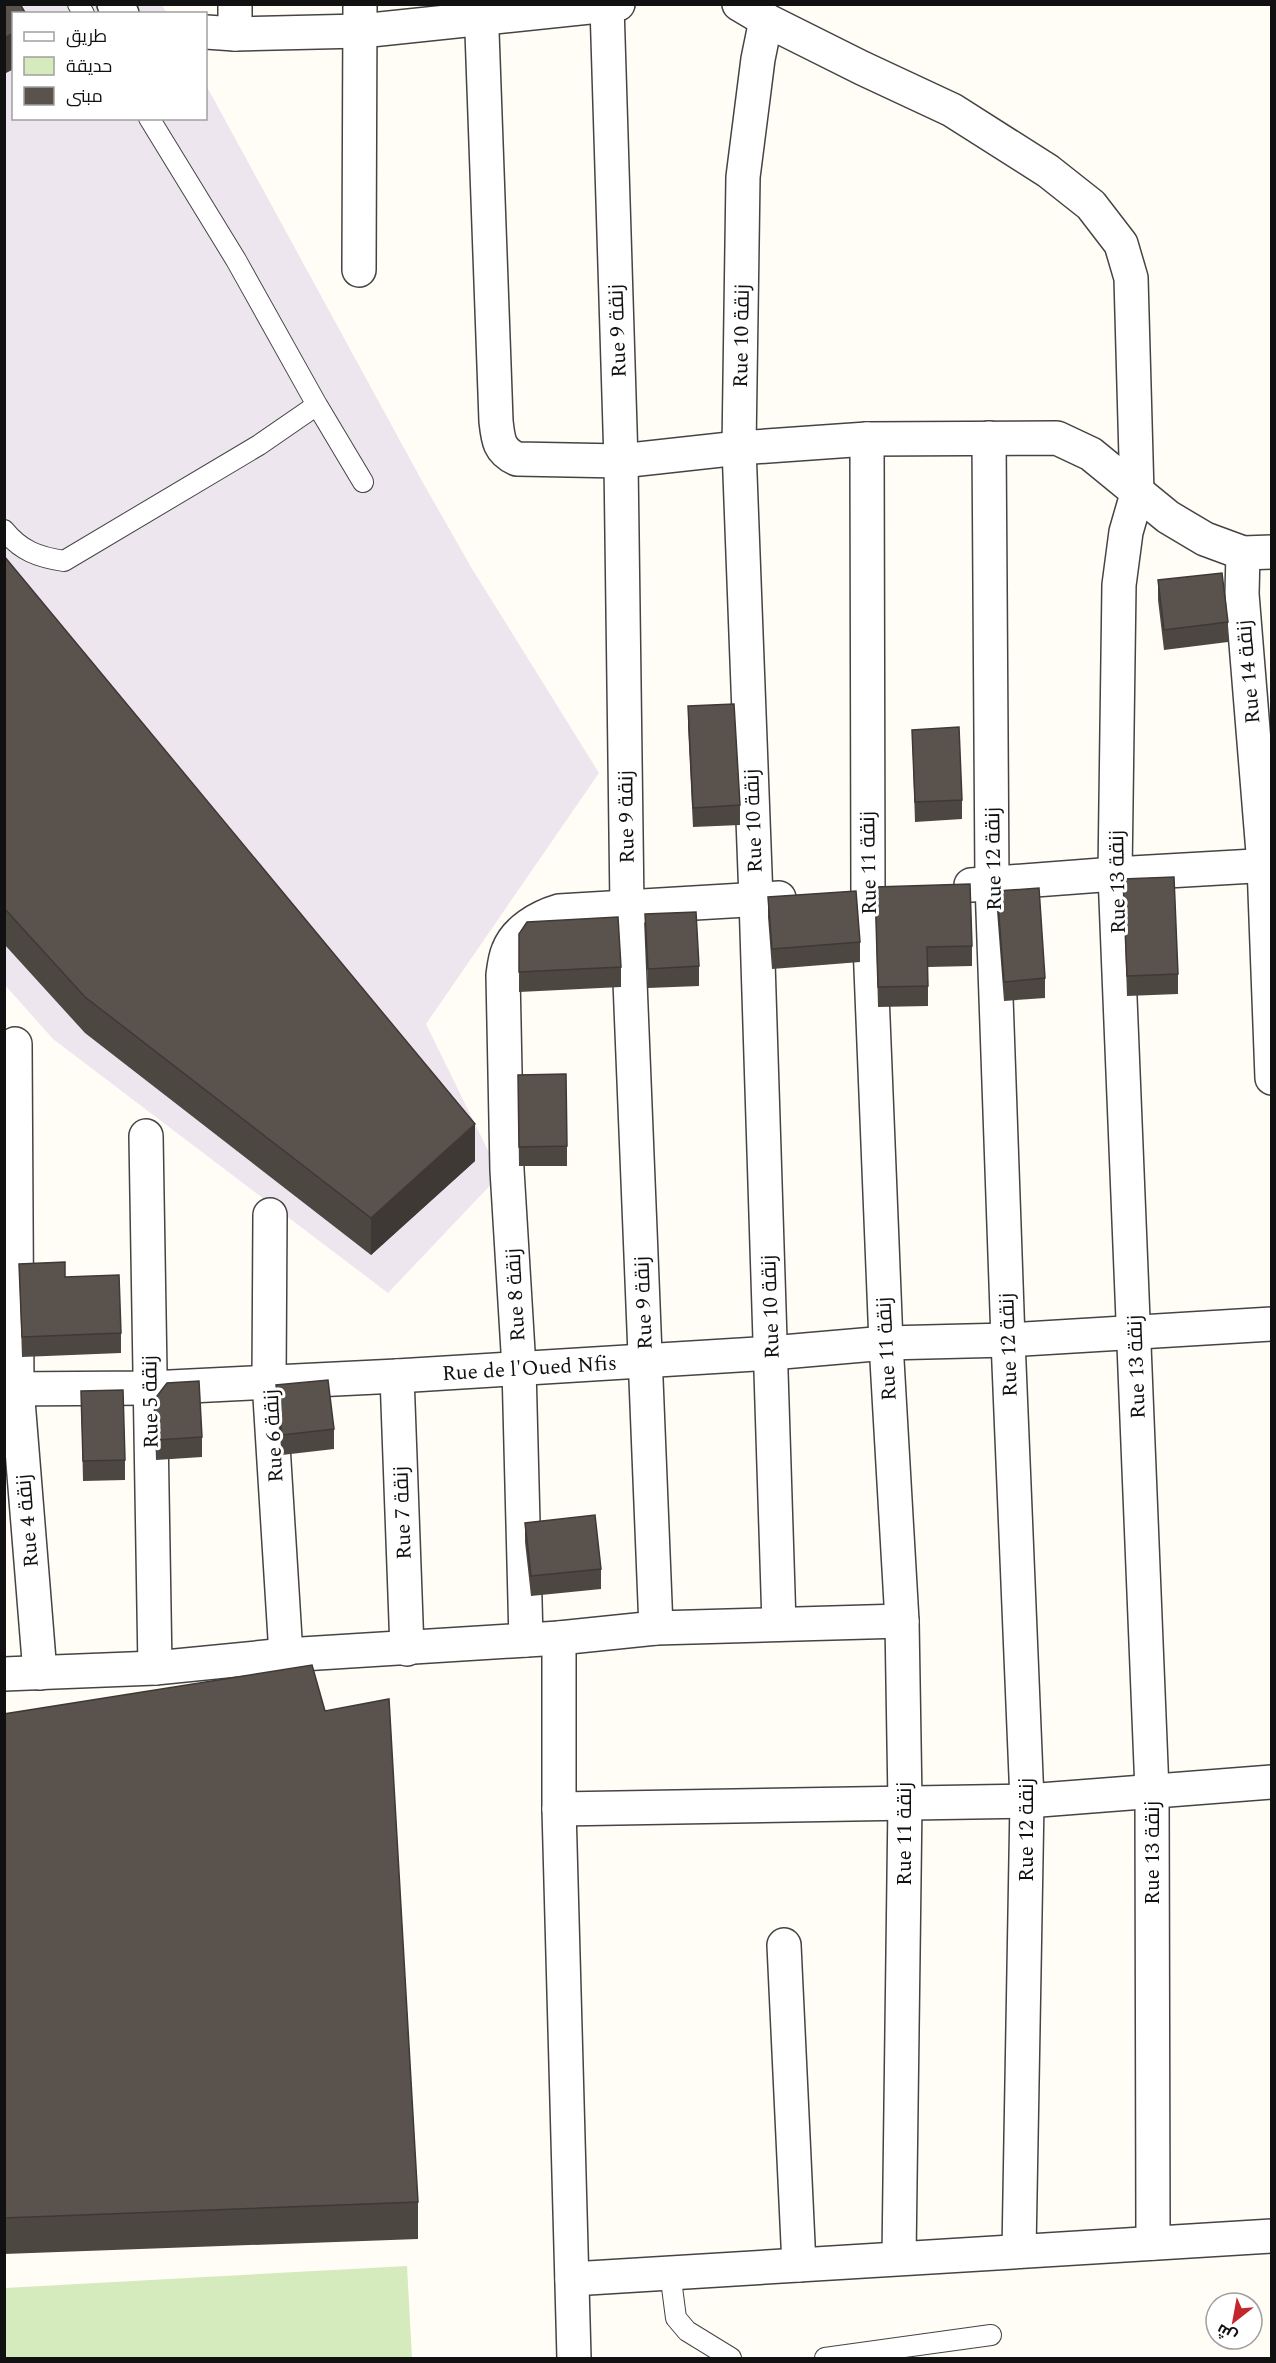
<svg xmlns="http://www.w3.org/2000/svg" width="1276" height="2363" font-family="Spectral,Cairo,serif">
<rect width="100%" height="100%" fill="#fffdf5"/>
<!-- industrial -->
<path fill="#eee6ef" d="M4 5H162L167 13 14 14V118H206V85L422 481 471 567 599 773 426 1024 500 1175 388 1293 53 1039 5 985Z"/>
<!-- green -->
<path fill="#d5ebbd" d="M407 2266 412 2358H5V2288Z"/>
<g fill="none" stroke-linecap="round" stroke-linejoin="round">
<!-- lane casing -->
<g stroke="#444" stroke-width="22">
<path id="lane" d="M78 4 84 14
M149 118 236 260 317 405 363 482
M4 530C21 551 38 557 64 561L259 445 317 405
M670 2272 676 2318 687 2331 731 2358
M825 2358 991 2335"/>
</g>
<!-- street casing -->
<g stroke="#444" stroke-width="36">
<g id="street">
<path d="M114 4 122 14"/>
<path d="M481 4 496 421C498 440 499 451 517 459L621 461 739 448 867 439 1057 438 1091 454 1168 517 1205 539 1243 553 1272 552"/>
<path d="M739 4 766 20 862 68 952 110 1048 171 1091 205 1121 244 1131 278 1137 494 1126 532 1119 585 1115 874 1152 1791 1153 2243"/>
<path d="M607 6 621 461 627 907 656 1628"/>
<path d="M766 20 758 59 743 177 739 448 756 899 779 1624"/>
<path d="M206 32 235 34 361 31 618 4"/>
<path d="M235 34V4"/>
<path d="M359 270 360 4"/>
<path d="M989 438 992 883 1008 1340 1027 1801 1019 2251"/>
<path d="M867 439 868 894 886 1343 902 1621 905 1802 899 2258"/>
<path d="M1243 553 1242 594 1264 865 1272 1078"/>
<path d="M971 885 1115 874 1272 865"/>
<path d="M15 1044 17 1388 40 1673"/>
<path d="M146 1136 155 1668"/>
<path d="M270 1215 269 1381 286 1655"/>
<path d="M397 1376 407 1649"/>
<path id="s1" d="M4 1389 150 1388 397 1376 771 1353 886 1343 1008 1340 1272 1324"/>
<path d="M559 1638V1809L574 2358"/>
<path d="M526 1640 519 1368 507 1170 503 975C504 967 505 958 508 951 516 930 539 917 559 911L779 898"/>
<path d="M4 1674 155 1668 286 1655 559 1638 656 1628 902 1621"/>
<path d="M559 1809 1027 1801 1272 1782"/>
<path d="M784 1945 799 2265"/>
<path d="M572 2279 1272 2236"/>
</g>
</g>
<!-- lane -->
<use href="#lane" stroke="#fff" stroke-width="20"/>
<!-- street -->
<use href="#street" stroke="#fff" stroke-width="33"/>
</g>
<!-- wall -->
<path fill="#4d4742" d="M4 556 475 1161 371 1255 85 1033 4 944Z
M1158 580 1228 622V642L1164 650 1158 600Z
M688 706 740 805V825L693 827 688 726Z
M912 730 962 800V819L915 822Z
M1123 879 1178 974V994L1127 996Z
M875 887 972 946V966L928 967V1006L878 1007Z
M997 891 1045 978V998L1004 1001 997 911Z
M768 897 860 942V962L772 969 768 917Z
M645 914 699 966V986L648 988Z
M519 934 621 967V987L519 992Z
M518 1095 567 1146V1166H519Z
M19 1264 65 1277 121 1333V1353L22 1357Z
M276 1385 334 1429V1449L282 1455 276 1405Z
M81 1391 125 1460V1480L83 1481Z
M154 1400 202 1437V1457L156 1460Z
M525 1523 601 1569V1589L531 1596 525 1542Z
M4 1714 418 2202V2239L4 2254Z"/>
<!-- shaded-wall -->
<path fill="#3f3936" d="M14 33V69L4 74V38Z
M475 1124V1161L371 1255V1218Z"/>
<!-- building -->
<path fill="#5a524d" stroke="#3f3936" stroke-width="1.5" d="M4 4H20L26 14H14V33L4 38Z
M4 556 475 1124 371 1218 85 997 4 908Z
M1222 573 1228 622 1164 630 1158 580Z
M734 704 740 805 693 808 688 706Z
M959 727 962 800 915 802 912 730Z
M1174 877 1178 974 1127 976 1123 879Z
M970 884 972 946 927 947 928 986 878 987 875 887Z
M1039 888 1045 978 1004 982 997 891Z
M856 891 860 942 772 949 768 897Z
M696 912 699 966 648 969 645 914Z
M618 917 621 967 519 972V934L527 922Z
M566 1074 567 1146 519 1147 518 1075Z
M65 1262V1277L119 1275 121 1333 22 1337 19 1264Z
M328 1380 334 1429 282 1435 276 1385Z
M199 1381 202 1437 156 1440 154 1400 167 1383Z
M123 1390 125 1460 83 1461 81 1391Z
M595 1515 601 1569 531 1576 525 1523Z
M312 1665 325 1711 389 1699 418 2202 4 2218V1714Z"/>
<g text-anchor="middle" stroke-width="6" stroke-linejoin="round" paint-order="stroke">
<!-- street labels -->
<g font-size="21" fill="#111" stroke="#fff">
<text transform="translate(617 331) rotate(-92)" y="7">Rue 9 زنقة</text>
<text transform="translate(741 336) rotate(-89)" y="7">Rue 10 زنقة</text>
<text transform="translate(1248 672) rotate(-95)" y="7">Rue 14 زنقة</text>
<text transform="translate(626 817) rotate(-91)" y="7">Rue 9 زنقة</text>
<text transform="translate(753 821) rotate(-92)" y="7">Rue 10 زنقة</text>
<text transform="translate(993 859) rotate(-91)" y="7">Rue 12 زنقة</text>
<text transform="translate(868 863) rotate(-91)" y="7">Rue 11 زنقة</text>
<text transform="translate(1117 882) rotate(-91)" y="7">Rue 13 زنقة</text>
<text transform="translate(515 1295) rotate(-93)" y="7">Rue 8 زنقة</text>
<text transform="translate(643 1303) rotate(-92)" y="7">Rue 9 زنقة</text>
<text transform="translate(770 1307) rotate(-92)" y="7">Rue 10 زنقة</text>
<text transform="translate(1008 1345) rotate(-92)" y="7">Rue 12 زنقة</text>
<text transform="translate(886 1349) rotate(-93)" y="7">Rue 11 زنقة</text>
<text transform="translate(1136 1367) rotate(-92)" y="7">Rue 13 زنقة</text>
<text dy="7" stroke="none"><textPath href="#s1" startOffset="526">Rue de l'Oued Nfis</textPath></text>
<text transform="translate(150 1402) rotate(-91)" y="7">Rue 5 زنقة</text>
<text transform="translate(273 1436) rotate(-93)" y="7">Rue 6 زنقة</text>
<text transform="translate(402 1513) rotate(-92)" y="7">Rue 7 زنقة</text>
<text transform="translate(27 1521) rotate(-95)" y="7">Rue 4 زنقة</text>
<text transform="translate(1026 1830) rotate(-90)" y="7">Rue 12 زنقة</text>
<text transform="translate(904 1834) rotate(-90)" y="7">Rue 11 زنقة</text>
<text transform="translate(1152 1853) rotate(-90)" y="7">Rue 13 زنقة</text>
</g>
</g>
<!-- border -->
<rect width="1276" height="2363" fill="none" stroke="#111111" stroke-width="12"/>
<!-- legend -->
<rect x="12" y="12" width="195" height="108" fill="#ffffff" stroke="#a0a0a0" stroke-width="1.5"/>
<rect x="24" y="32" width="30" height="9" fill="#ffffff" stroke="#a0a0a0" stroke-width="1.5"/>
<text x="66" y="42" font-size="18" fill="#111111">طريق</text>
<rect x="24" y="57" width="30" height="18" fill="#d5ebbd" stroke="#a0a0a0" stroke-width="1.5"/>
<text x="66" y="72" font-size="18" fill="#111111">حديقة</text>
<rect x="24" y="87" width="30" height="18" fill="#5a524d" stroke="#a0a0a0" stroke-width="1.5"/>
<text x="66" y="102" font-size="18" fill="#111111">مبنى</text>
<!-- north arrow -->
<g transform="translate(1234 2321) rotate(211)"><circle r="28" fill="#ffffff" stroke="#a0a0a0" stroke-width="1.5"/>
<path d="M0-4.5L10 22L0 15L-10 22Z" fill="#c4262e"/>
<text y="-9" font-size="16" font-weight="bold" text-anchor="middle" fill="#111111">ش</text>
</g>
</svg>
